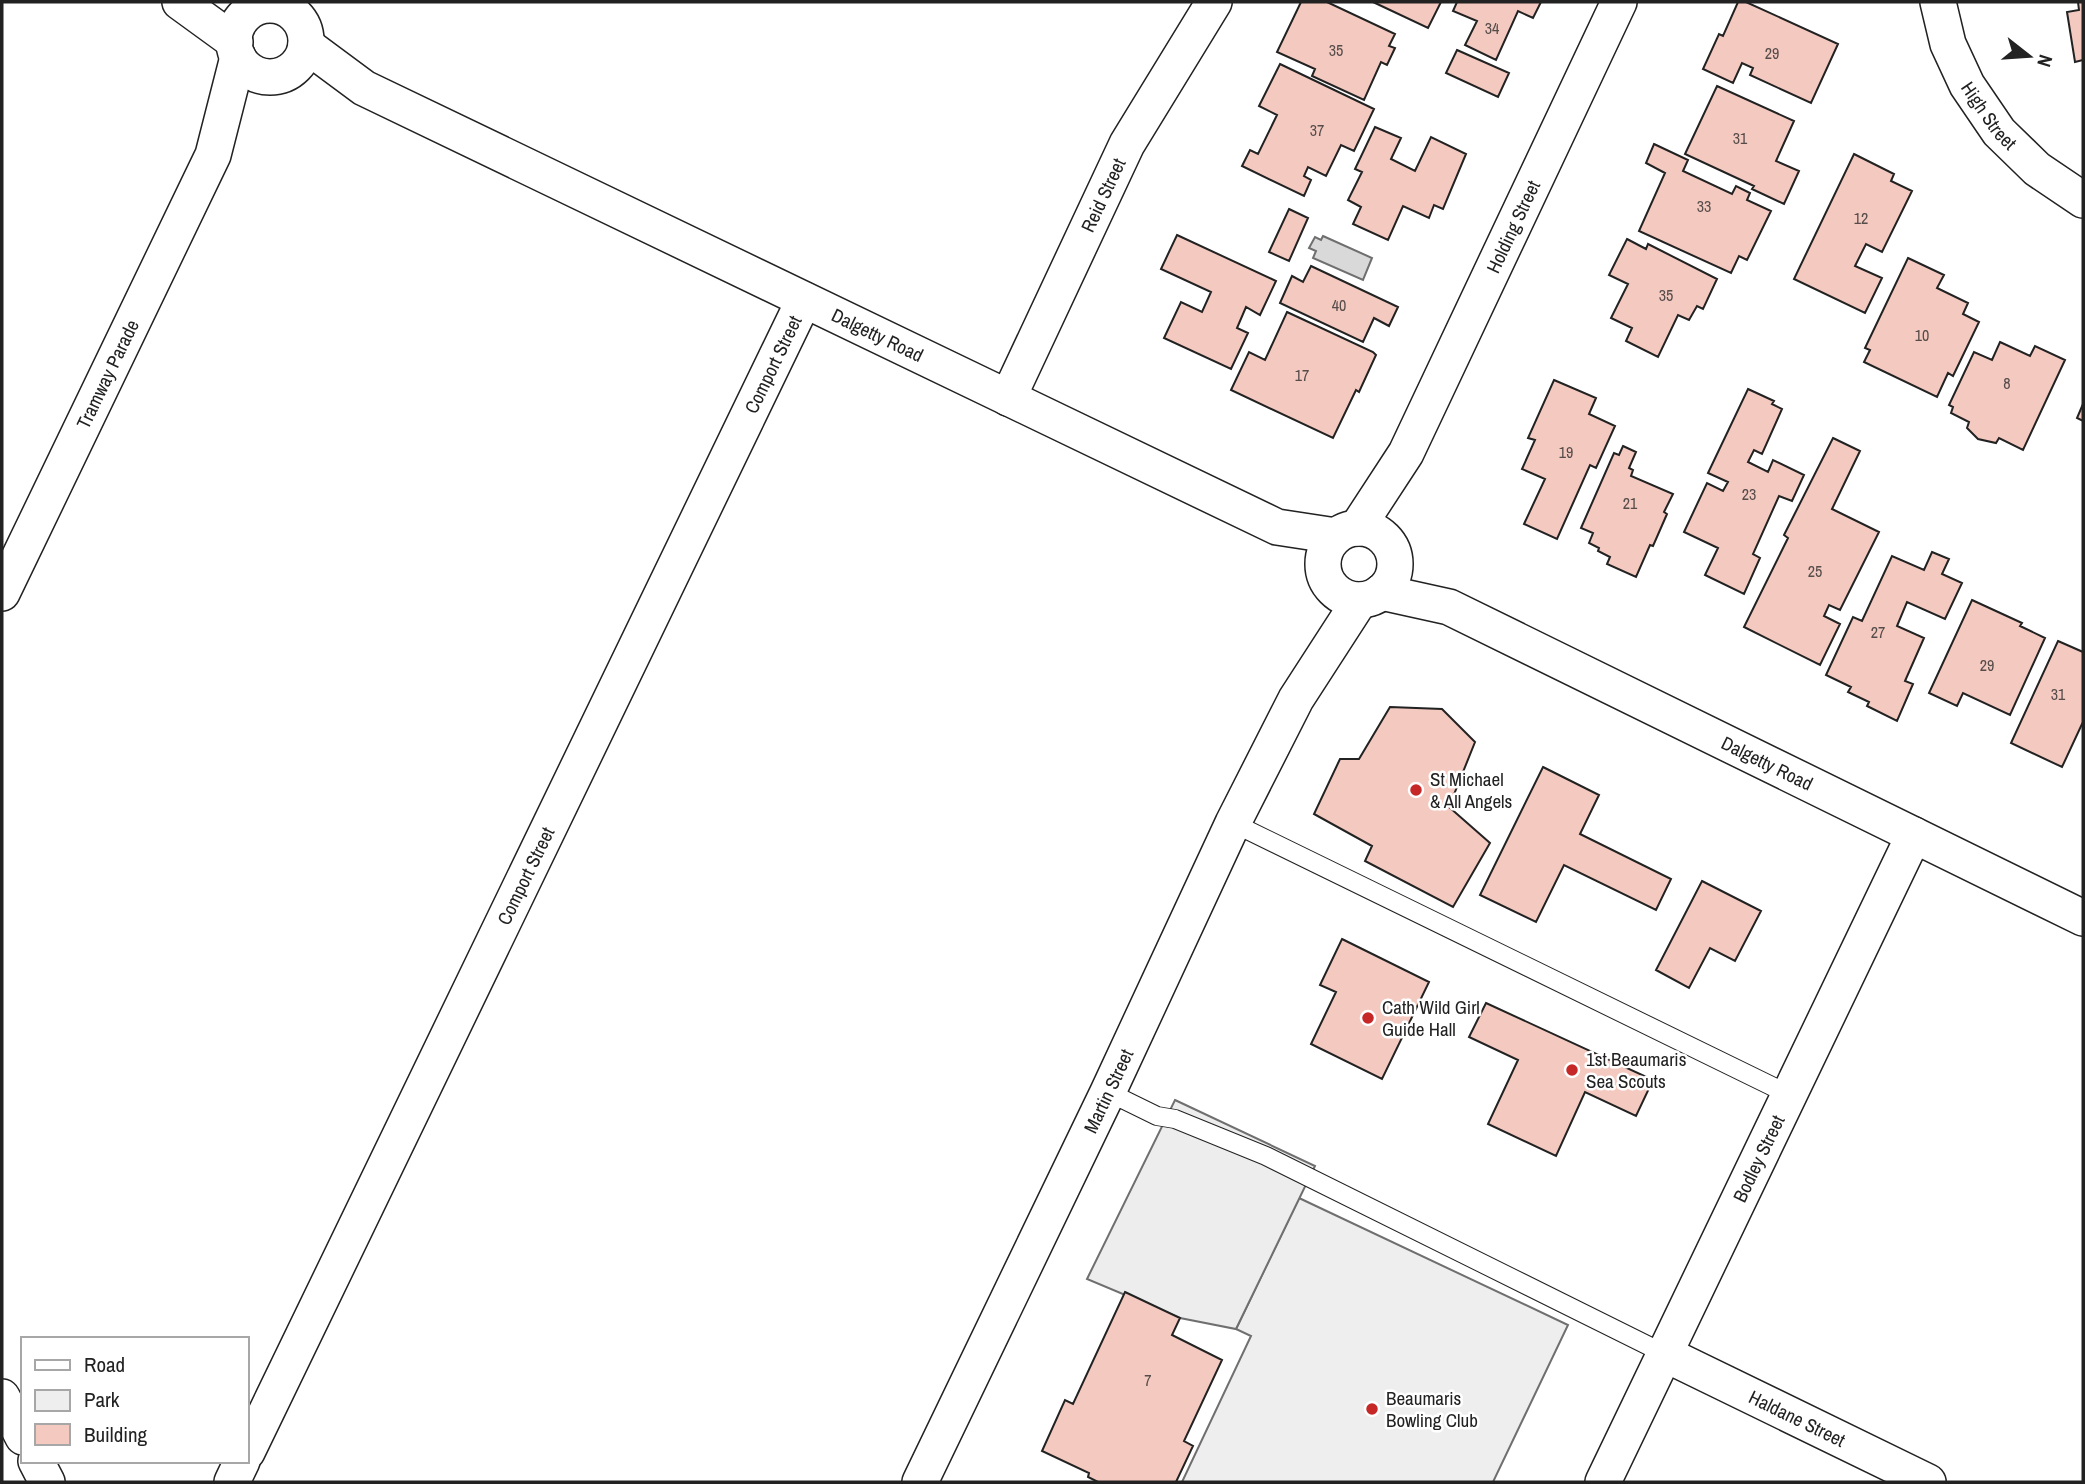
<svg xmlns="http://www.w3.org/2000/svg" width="2085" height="1484" font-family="'Archivo Narrow',sans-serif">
<rect width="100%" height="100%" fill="#fff"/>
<!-- green -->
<path fill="#eee" stroke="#6f6f6f" stroke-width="2" d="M1299 1198 1568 1325 1493 1482H1182L1251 1336 1236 1329Z"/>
<!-- parking -->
<path fill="#ededed" stroke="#6f6f6f" stroke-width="2" d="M1175 1100 1315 1166 1236 1329 1180 1318 1087 1279Z"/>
<!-- water -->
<path fill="#d9d9d9" stroke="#6f6f6f" stroke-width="2" d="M1323 236 1372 258 1363 280 1313 258 1316 251 1309 248 1315 237 1321 240Z"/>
<!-- building -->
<path fill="#f3c9c0" stroke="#222" stroke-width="2" d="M1301 2H1327L1395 34 1389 46 1395 48 1387 65 1381 62 1364 100 1312 76 1315 69 1277 52Z
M1373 2H1441L1428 28Z
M1457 2H1541L1533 18 1518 11 1496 60 1465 45 1477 21 1453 11Z
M1738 2H1746L1838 44 1811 103 1750 75 1753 68 1742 63 1733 83 1703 69 1719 34 1723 36Z
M2078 2H2083V60L2075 62 2067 12 2079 10Z
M1457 50 1509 73 1498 97 1446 73Z
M1280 64 1374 109 1354 151 1341 145 1326 176 1308 167 1304 176 1311 180 1304 196 1242 166 1250 150 1258 154 1277 115 1259 106Z
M1717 86 1794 121 1776 161 1799 171 1784 204 1752 189 1754 186 1685 154Z
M1375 127 1401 138 1391 159 1415 171 1431 137 1466 154 1443 209 1434 205 1429 218 1403 206 1388 240 1353 224 1361 207 1348 200 1362 172 1355 169Z
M1654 144 1688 160 1683 171 1732 194 1736 186 1750 193 1747 200 1771 211 1747 260 1739 256 1731 273 1639 231 1665 173 1646 163Z
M1854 154 1894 174 1891 181 1912 191 1882 252 1866 244 1855 266 1882 278 1865 313 1794 279Z
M1289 209 1308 218 1289 261 1269 252Z
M1177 235 1276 281 1260 315 1246 307 1237 328 1248 333 1231 369 1164 338 1181 302 1202 312 1211 292 1161 269Z
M1627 239 1646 249 1648 244 1717 279 1703 309 1697 306 1689 320 1678 315 1658 357 1626 341 1632 328 1611 318 1628 284 1609 275Z
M1908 258 1944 275 1937 288 1968 303 1963 314 1979 322 1953 376 1948 373 1937 397 1864 362 1870 350 1865 348Z
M1311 266 1398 307 1389 326 1374 318 1363 342 1280 303 1292 276 1303 282Z
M1287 312 1373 352 1376 355 1359 392 1356 390 1333 438 1231 390 1249 352 1265 360Z
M2000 342 2030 356 2035 346 2065 360 2023 450 1999 438 1996 443 1978 439 1967 428 1969 422 1951 413 1953 407 1949 405 1974 352 1992 360Z
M1554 380 1596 398 1589 414 1615 426 1596 468 1590 465 1557 539 1524 524 1545 479 1522 469 1535 440 1528 438Z
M1748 389 1774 401 1772 404 1782 409 1762 454 1754 450 1748 462 1768 472 1773 460 1804 475 1792 501 1779 496 1753 554 1760 558 1744 594 1705 575 1718 548 1684 532 1707 483 1723 491 1728 482 1708 473Z
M2083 404V421L2077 418Z
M1833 438 1860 451 1832 509 1879 532 1840 610 1829 605 1824 616 1840 624 1820 665 1744 627 1788 538 1784 535Z
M1623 446 1636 452 1629 468 1633 470 1631 476 1673 494 1664 512 1667 514 1653 546 1650 545 1636 577 1607 564 1610 557 1598 551 1599 548 1589 543 1593 533 1581 528 1614 453 1619 455Z
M1932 552 1949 559 1942 574 1962 583 1945 619 1907 602 1897 626 1924 638 1905 681 1913 684 1897 721 1867 706 1869 702 1848 692 1851 687 1826 675 1853 617 1862 621 1892 556 1924 570Z
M1972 600 2022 623 2020 626 2045 638 2010 715 1963 693 1957 706 1929 693Z
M2058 641 2083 652V725L2082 724 2062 767 2011 743Z
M1390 707 1442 709 1475 742 1449 807 1490 843 1453 907 1365 861 1372 846 1314 814 1340 759H1359Z
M1543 767 1599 795 1580 834 1671 879 1656 910 1564 865 1536 922 1480 895Z
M1702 881 1761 911 1735 961 1710 948 1689 988 1656 970Z
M1342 939 1429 982 1382 1079 1311 1044 1336 992 1320 985Z
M1486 1003 1653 1080 1636 1116 1585 1092 1556 1156 1488 1124 1518 1060 1469 1037Z
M1125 1292 1180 1318 1172 1335 1222 1360 1184 1441 1193 1446 1176 1482H1098L1088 1477 1089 1473 1042 1451 1065 1400 1073 1404Z"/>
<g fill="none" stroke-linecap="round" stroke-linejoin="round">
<!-- service casing -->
<g stroke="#222" stroke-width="20">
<path id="service" d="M1233 823 1790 1095
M1108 1092 1157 1116 1175 1119 1266 1156 1665 1354"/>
</g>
<!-- minor casing -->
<g stroke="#222" stroke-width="38">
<g id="minor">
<path d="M180 2 235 42"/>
<path id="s1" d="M1938 2 1948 44 1967 85 1999 132 2037 169 2083 200"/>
<circle cx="270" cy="41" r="36"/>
<path id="s2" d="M306 45 364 88 1277 527 1336 536"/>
<path id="s3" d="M1008 398 1127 144 1214 2"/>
<path id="s4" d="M1357 528 1406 453 1619 2"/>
<circle cx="1359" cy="564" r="36"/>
<path id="s5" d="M1381 592 1449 607 2083 918"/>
<path id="s6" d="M2 593 213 155 238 57"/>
<path id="s7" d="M1665 1354 1928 1482"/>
<path d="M2 1397 23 1437"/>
<path id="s8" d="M247 1452 804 300"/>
<path d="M36 1461 47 1482"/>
<path d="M232 1482 242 1461"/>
<path id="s9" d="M920 1482 1108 1092 1233 823 1296 699 1360 600"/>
<path id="s10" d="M1603 1482 1914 835"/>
</g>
</g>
<!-- service -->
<use href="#service" stroke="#fff" stroke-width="18"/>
<!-- minor -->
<use href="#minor" stroke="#fff" stroke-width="35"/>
</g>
<!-- markers -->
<g fill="#c62828" stroke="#fff" stroke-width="2.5">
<circle cx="1416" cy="790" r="7"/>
<circle cx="1368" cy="1018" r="7"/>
<circle cx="1572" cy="1070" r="7"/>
<circle cx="1372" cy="1409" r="7"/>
</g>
<g text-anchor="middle" stroke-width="5" stroke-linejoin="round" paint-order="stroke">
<!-- number labels -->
<g font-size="16" fill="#564c4a">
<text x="1492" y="34">34</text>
<text x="1336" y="56">35</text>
<text x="1772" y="59">29</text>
<text x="1317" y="136">37</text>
<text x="1740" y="144">31</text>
<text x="1704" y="212">33</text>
<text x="1861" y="224">12</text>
<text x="1666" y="301">35</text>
<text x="1339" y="311">40</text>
<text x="1922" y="341">10</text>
<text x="1302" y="381">17</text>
<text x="2007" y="389">8</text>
<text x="1566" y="458">19</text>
<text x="1749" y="500">23</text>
<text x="1630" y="509">21</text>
<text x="1815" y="577">25</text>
<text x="1878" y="638">27</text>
<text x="1987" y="671">29</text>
<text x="2058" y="700">31</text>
<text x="1148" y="1386">7</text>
</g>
<!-- street labels -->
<g font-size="19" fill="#222" stroke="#fff">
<text dy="7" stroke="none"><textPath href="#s1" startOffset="126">High Street</textPath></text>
<text dy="7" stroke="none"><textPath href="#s3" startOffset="224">Reid Street</textPath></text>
<text dy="7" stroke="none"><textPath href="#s4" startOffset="340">Holding Street</textPath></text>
<text dy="7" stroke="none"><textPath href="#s2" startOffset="642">Dalgetty Road</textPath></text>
<text dy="7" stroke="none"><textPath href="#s8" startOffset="1208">Comport Street</textPath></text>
<text dy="7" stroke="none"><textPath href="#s6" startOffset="243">Tramway Parade</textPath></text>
<text dy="7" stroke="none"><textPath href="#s5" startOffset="424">Dalgetty Road</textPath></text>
<text dy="7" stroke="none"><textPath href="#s8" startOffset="640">Comport Street</textPath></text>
<text dy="7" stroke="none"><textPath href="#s9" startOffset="434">Martin Street</textPath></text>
<text dy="7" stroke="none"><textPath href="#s10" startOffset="359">Bodley Street</textPath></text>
<text dy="7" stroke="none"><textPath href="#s7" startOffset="147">Haldane Street</textPath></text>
</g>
<!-- poi labels -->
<g font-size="19" fill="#222" stroke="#fff" text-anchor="start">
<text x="1430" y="786">St Michael<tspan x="1430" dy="22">&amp; All Angels</tspan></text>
<text x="1382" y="1014">Cath Wild Girl<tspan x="1382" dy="22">Guide Hall</tspan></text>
<text x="1586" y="1066">1st Beaumaris<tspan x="1586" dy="22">Sea Scouts</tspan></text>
<text x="1386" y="1405">Beaumaris<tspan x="1386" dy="22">Bowling Club</tspan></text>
</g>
</g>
<!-- border -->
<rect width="2085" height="1484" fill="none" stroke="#222222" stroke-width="7"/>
<!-- legend -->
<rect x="21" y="1337" width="228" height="126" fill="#ffffff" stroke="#a7a7a7" stroke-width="2"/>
<rect x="35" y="1360" width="35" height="10" fill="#ffffff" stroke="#a7a7a7" stroke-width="2"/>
<text x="84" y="1372" font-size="21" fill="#222222">Road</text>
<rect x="35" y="1390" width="35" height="21" fill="#eeeeee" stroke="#a7a7a7" stroke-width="2"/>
<text x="84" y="1407" font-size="21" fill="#222222">Park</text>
<rect x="35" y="1424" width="35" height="21" fill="#f3c9c0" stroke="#a7a7a7" stroke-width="2"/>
<text x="84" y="1442" font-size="21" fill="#222222">Building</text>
<!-- north arrow -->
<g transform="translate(2029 56) rotate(107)" stroke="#ffffff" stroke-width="5" paint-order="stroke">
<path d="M0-5L12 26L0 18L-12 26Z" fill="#222222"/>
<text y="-10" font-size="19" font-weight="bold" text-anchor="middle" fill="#222222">N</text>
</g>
</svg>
